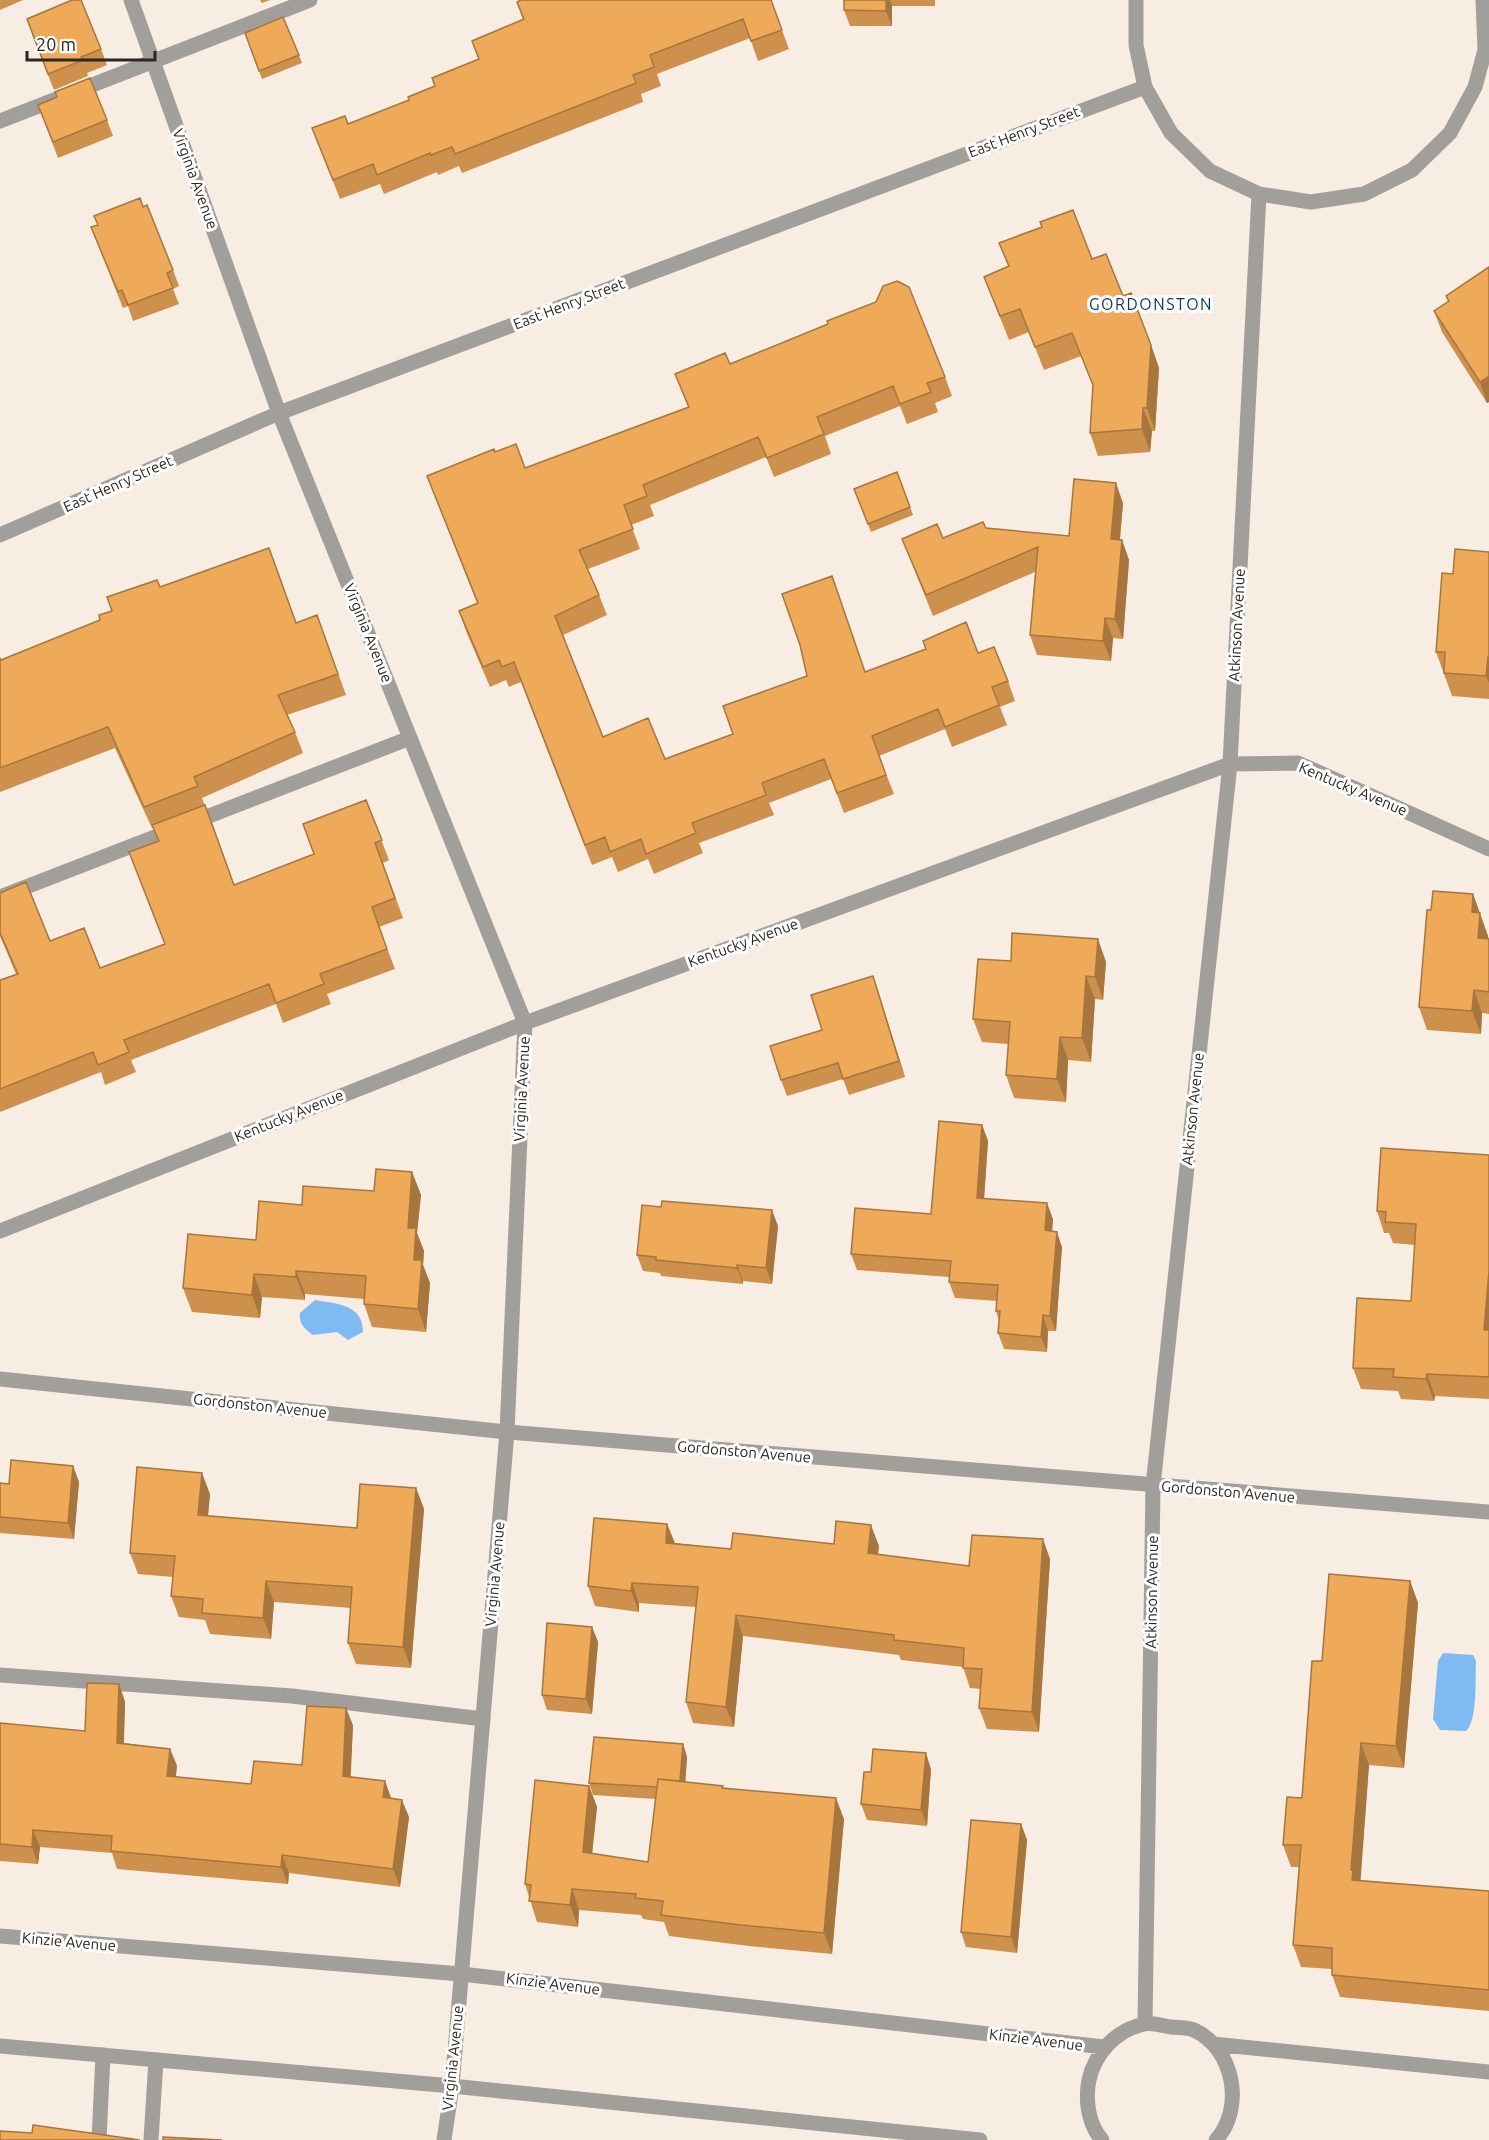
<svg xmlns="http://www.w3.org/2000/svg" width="1489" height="2140" font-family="Ubuntu,sans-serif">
<rect width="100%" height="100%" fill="#f7ede2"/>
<!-- water -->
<path fill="#80baf2" d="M315 1300C337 1304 363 1304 363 1332L348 1340 337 1332 313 1335C304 1328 299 1324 300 1313Z
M1443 1653 1473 1655 1476 1661C1475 1678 1478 1720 1466 1731L1440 1730 1433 1719 1438 1661Z"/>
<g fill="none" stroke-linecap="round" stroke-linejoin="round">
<!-- service -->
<path stroke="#a29e9a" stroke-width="15" d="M0 121 310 0
M99 2140 103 2055
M151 2140 156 2060"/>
<!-- minor -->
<path stroke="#a29e9a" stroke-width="15" d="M1136 0V45L1145 87 1171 133 1210 171 1259 194 1311 202 1364 194 1412 170 1450 133 1475 87 1485 50 1483 0
M0 535 279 413 1145 87
M0 897 410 738
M0 1231 525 1023 1230 764 1298 763 1489 849
M0 1379 507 1432 1489 1512
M0 1675 292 1696 483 1719
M0 1936 461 1974 1104 2047
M1145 2023 1153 1486 1230 764 1259 194
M1213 2044 1489 2072
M0 2046 452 2086 980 2140
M1102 2140C1088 2124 1085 2099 1089 2080 1095 2053 1116 2030 1144 2024 1152 2022 1163 2026 1171 2027 1178 2028 1187 2027 1194 2030 1234 2048 1245 2108 1216 2140"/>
<!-- tertiary -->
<path stroke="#a29e9a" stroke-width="15" d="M131 0 279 413 525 1023 507 1432 452 2086 444 2140"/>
</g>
<!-- wall -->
<path fill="#cd914d" d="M0 0H23L0 10Z
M260 0H270L262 3Z
M771 0 789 49 758 61 750 38 657 74 661 86 641 94 643 102 462 173 459 166 438 175 437 172 384 194 380 184 340 199 312 128 348 124 409 100 435 86 479 59 472 41 523 20 517 2Z
M844 0H935V6H892V26H850L844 10Z
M245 33 299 55 302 63 262 79Z
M32 35 101 49 107 65 87 73 88 76 54 90Z
M57 97 107 120 113 136 58 158 38 105Z
M143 207 173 270 179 286 173 289 179 304 133 321 128 306 123 308 91 227 98 225Z
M999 243 1092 259 1123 296 1151 345 1159 368 1155 431H1152L1150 452 1098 456 1090 433 1093 386 1081 356 1044 370 1029 332 1009 340 984 277 1008 266Z
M1489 267V402L1487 403 1442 332 1434 311 1448 302 1446 296Z
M730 364 945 377 952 396 935 403 938 412 907 424 900 406 825 436 831 454 774 477 766 457 650 505 654 516 631 525 640 549 588 569 599 595 607 615 563 635 603 737 665 759 733 734 866 672 978 653 1008 681 1015 701 1000 707 1007 725 952 747 945 729 879 756 894 794 844 813 831 779 769 803 774 815 699 843 703 853 654 874 648 859 618 872 612 857 592 865 521 682 509 687 506 680 490 687 466 631 459 611 477 603 427 476 495 452 525 468 688 407 675 374Z
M897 472 913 515 871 532 854 489Z
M1123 503 1120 540H1122L1129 560 1123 639 1113 638 1111 661 1037 655 1030 635 1035 572 933 616 902 539 943 538 986 528 1069 536Z
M1489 552V699L1452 696 1436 652 1453 574Z
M160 587 296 623 317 615 346 695 287 715 295 732 303 753 202 798 234 885 314 854 366 800 389 860 383 863 403 918 379 927 395 969 327 994 331 1004 283 1023 276 1004 131 1060 136 1072 105 1085 101 1072 0 1112V980L16 974 0 936V893L50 941 100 968 164 945 158 841 153 827 152 828 115 748 0 792V658L1 660 100 620 112 611Z
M1473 894 1489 939V1014L1482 1013 1481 1034 1427 1030 1419 1007 1431 910Z
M1011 961 1106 962 1103 1000 1095 999 1091 1062 1068 1060 1066 1102 1014 1098 1006 1075 1008 1044 982 1042 973 1019Z
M873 976 905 1077 849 1095 843 1079 787 1096 781 1080 822 1030Z
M982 1125 988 1141 984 1198 1053 1219 1052 1231 1062 1247 1056 1331H1048L1047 1352 1004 1349 998 1333 999 1321 996 1311 997 1301 955 1298 949 1282V1277L857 1270 851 1254 931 1214Z
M1489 1155V1399L1435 1396 1434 1401 1401 1399 1398 1391 1361 1389 1353 1368 1411 1301 1415 1245 1393 1243 1389 1233H1384L1377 1211Z
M412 1172 421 1195 417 1233 424 1251 423 1265 430 1283 426 1332 372 1327 364 1304V1299L305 1294V1300L262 1297 260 1318 192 1312 183 1288 256 1240 374 1191Z
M778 1226 772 1284 743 1281V1284L661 1276 660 1273 643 1271 637 1255Z
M73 1466 79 1482 74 1539 0 1533V1483L9 1484Z
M416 1488 424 1509 411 1668 356 1664 348 1643 351 1608 274 1602 271 1639 210 1634 205 1620 179 1617 171 1596 173 1577 138 1574 130 1553 210 1494 208 1516 357 1528Z
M667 1524 675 1543 731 1549 834 1544 879 1546 878 1554 969 1566 1050 1559 1039 1732 987 1729 979 1708 981 1689 970 1688 963 1667 901 1660 899 1655 743 1636 734 1727 693 1723 686 1702 696 1607 639 1603V1612L595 1606 588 1586Z
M1410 1581 1418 1603 1404 1768 1369 1765 1360 1880 1489 1891V2011L1340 1997 1332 1975V1969L1301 1967 1293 1945 1299 1867H1291L1283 1845 1302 1798 1322 1661Z
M592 1627 598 1642 592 1714 547 1710 542 1695Z
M119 1684 125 1702 124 1743 170 1749 177 1766 175 1777 251 1784 302 1765 353 1725 350 1777 385 1781 391 1798 409 1817 400 1887 289 1873 288 1884 117 1869 112 1853 40 1847 38 1864 0 1861V1723L85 1731Z
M683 1744 687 1757 685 1782 723 1786V1788L844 1819 832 1954 749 1946 669 1936 664 1922 643 1919 641 1915 579 1910 578 1927 537 1922 525 1884 589 1786 597 1807 592 1854 648 1862 655 1799 593 1795 589 1783Z
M931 1769 927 1826 867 1820 861 1804 871 1772Z
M1021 1824 1027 1840 1017 1953 966 1947 961 1932Z"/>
<!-- shaded-wall -->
<path fill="#a7763e" d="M886 0H890L892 6V26L886 11Z
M1151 345 1159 368 1155 431 1147 408Z
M1489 376V402L1487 403 1480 382Z
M1143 408 1152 431 1150 452 1142 429Z
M1116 483 1123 503 1118 559 1111 539Z
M1122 540 1129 560 1123 639 1115 619Z
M1105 618 1113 638 1111 661 1103 641Z
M1488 657 1489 661V683L1486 676Z
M1473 894 1488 936 1486 961 1478 938 1472 912Z
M1098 939 1106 962 1103 1000 1095 977Z
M873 976 878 991 905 1077 899 1061Z
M1086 976 1095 999 1091 1062 1082 1038Z
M1474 990 1482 1013 1481 1034 1472 1011Z
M1060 1037 1068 1060 1066 1102 1057 1079Z
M982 1125 988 1141 983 1214 977 1198Z
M412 1172 421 1195 417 1233 424 1251 423 1265 430 1283 426 1332 418 1309 408 1228Z
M1047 1203 1053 1219 1051 1246 1045 1230Z
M772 1210 778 1226 772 1284 766 1268Z
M1057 1232 1062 1247 1056 1331 1050 1316Z
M737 1265 743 1281V1284L737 1268Z
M296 1271 305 1294V1300L296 1277Z
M1489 1271V1343L1484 1330Z
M254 1274 262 1297 260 1318 252 1295Z
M1043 1315 1048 1331 1047 1352 1041 1337Z
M1427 1374 1435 1396 1434 1401 1426 1379Z
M73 1466 79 1482 74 1539 68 1523Z
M202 1473 210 1494 206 1536 198 1515Z
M416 1488 424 1509 411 1668 403 1647Z
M667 1524 675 1544 666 1543Z
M871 1525 879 1546 875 1573 868 1553Z
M1043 1539 1050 1559 1039 1732 1032 1712Z
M266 1581 274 1602 271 1639 263 1618Z
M1410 1581 1418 1603 1404 1768 1396 1746Z
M632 1583 639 1603V1612L631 1591Z
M736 1615 743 1636 734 1727 726 1707Z
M592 1627 598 1642 592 1714 586 1699Z
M119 1684 125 1702 123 1760 117 1743Z
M346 1708 353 1725 350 1793 343 1776Z
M1361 1743 1369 1765 1360 1888 1352 1880 1351 1870Z
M683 1744 687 1757 684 1801 679 1789Z
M170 1749 177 1766 174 1793 167 1776Z
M926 1753 931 1769 927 1826 921 1810Z
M385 1781 391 1798 383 1797Z
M589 1786 597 1807 590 1873 583 1852Z
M836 1798 844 1819 832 1954 824 1933Z
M402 1800 409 1817 400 1887 393 1869Z
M1021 1824 1027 1840 1017 1953 1011 1937Z
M33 1830 40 1847 38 1864 32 1847Z
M282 1855 289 1873 288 1884 281 1867Z
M572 1889 579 1910 578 1927 570 1905Z"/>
<!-- building -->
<path fill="#eea959" stroke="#a7763e" stroke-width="1.5" d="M72 0H81L101 49 81 57 83 60 48 74 27 19Z
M521 0H771L782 30 751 41 743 19 650 55 654 67 633 75 636 83 455 154 452 147 431 155 430 153 377 175 373 164 333 180 312 128 345 116 348 124 409 100 408 97 435 86 432 78 479 59 472 41 524 19 517 2Z
M844 0H886V11L844 10Z
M283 17 299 55 259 71 245 33Z
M90 78 107 120 53 142 38 105 57 97 55 92Z
M140 198 143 207 147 205 173 270 167 273 173 288 128 305 122 290 118 292 91 227 98 225 94 216Z
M1073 210 1092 259 1106 254 1123 296 1131 293 1151 345 1147 408H1143L1142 429 1090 433 1093 385 1072 333 1035 347 1020 309 1000 316 984 277 1009 266 999 243 1042 227 1040 222Z
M1489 267V376L1480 382 1434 311 1449 301 1446 296Z
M897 281 909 287 945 377 927 383 931 392 900 404 893 386 817 417 824 434 767 458 758 437 643 485 647 496 624 505 633 529 579 550 599 595 555 616 603 737 648 718 665 759 733 734 723 706 807 676 800 645 782 594 832 576 865 672 926 649 923 641 966 622 978 653 994 647 1008 681 992 687 999 705 945 727 938 709 872 736 886 775 837 793 824 759 762 783 766 795 692 823 696 833 646 854 641 839 610 852 605 837 585 845 514 662 502 667 499 660 483 667 459 611 478 603 427 476 494 449 495 452 516 444 525 468 689 407 675 374 725 353 730 364 828 324 827 321 876 302 883 286Z
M897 472 910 507 868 524 854 489Z
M1074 479 1116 483 1111 539 1122 540 1115 619 1105 618 1103 641 1030 635 1038 547 926 595 902 539 937 524 943 538 983 522 986 528 1069 536Z
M269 548 296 623 317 615 338 674 278 695 295 732 194 777 198 786 144 807 108 727 0 768V658L1 660 100 620 99 615 112 611 107 597 157 580 160 587Z
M1455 549 1489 552V658L1488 657 1486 676 1444 673 1445 652H1436L1442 573 1453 574Z
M366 800 382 840 375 843 395 898 372 907 387 949 320 974 324 984 276 1003 269 984 124 1040 129 1052 98 1065 93 1052 0 1089V980L18 974 0 933V893L26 882 50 941 84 928 100 968 165 944 129 852 159 841 152 825 205 805 234 885 314 854 303 824Z
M1433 891 1473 894 1472 912 1480 913 1478 938 1489 939V992L1474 990 1472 1011 1419 1007 1427 910H1431Z
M1012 933 1098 939 1095 977 1086 976 1082 1038 1060 1037 1057 1079 1006 1075 1010 1022 973 1019 978 959 1011 961Z
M873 976 899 1061 843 1079 838 1063 781 1080 770 1046 822 1030 811 995Z
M939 1121 982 1125 977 1198 1047 1203 1045 1230 1057 1232 1050 1316 1043 1315 1041 1337 998 1333 1000 1311H996L998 1285 949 1282 951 1261 851 1254 855 1208 931 1214Z
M1381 1148 1489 1155V1271L1484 1330H1489V1377L1427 1374 1426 1379 1393 1377 1394 1369 1353 1368 1357 1298 1411 1301 1416 1224 1385 1222 1386 1212 1377 1211Z
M376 1169 412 1172 408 1228H416L414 1260H422L418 1309 364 1304 366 1276 296 1271V1277L254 1274 252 1295 183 1288 188 1234 256 1240 259 1201 302 1205 303 1186 374 1191Z
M662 1201 772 1210 766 1268 737 1265V1268L656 1260V1257L637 1255 642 1205 661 1207Z
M11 1460 73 1466 68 1523 0 1517V1483L9 1484Z
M137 1467 202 1473 198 1515 357 1528 360 1484 416 1488 403 1647 348 1643 352 1587 266 1581 263 1618 202 1613 203 1599 171 1596 175 1556 130 1553Z
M594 1518 667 1524 666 1543 731 1549 733 1533 834 1544 836 1521 871 1525 868 1553 969 1566 972 1535 1043 1539 1032 1712 979 1708 982 1669 963 1668 964 1648 894 1640V1635L736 1615 726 1707 686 1702 698 1587 632 1583 631 1591 588 1586Z
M1329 1574 1410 1581 1396 1746 1361 1743 1351 1870H1353L1352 1880 1489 1891V1990L1332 1975V1948L1293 1945 1301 1845H1283L1287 1797 1302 1798 1312 1661H1322Z
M547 1623 592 1627 586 1699 542 1695Z
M87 1683 119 1684 117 1743 170 1749 167 1776 251 1784 254 1761 302 1765 307 1706 346 1708 343 1776 385 1781 383 1797 402 1800 393 1869 282 1855 281 1867 111 1851 112 1836 33 1830 32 1847 0 1844V1723L85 1731Z
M594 1737 683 1744 680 1781 658 1779 657 1787 589 1783Z
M873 1749 926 1753 921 1810 861 1804 864 1772H871Z
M658 1779 723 1786 722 1788 836 1798 824 1933 741 1925 661 1915 663 1901 635 1898 636 1894 572 1889 570 1905 529 1901 531 1885 525 1884 535 1780 589 1786 583 1852 648 1862Z
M971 1820 1021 1824 1011 1937 961 1932Z
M33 2125 140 2140H0V2131L32 2133Z
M163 2137 222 2140H163Z"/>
<g text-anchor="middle" stroke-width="6" stroke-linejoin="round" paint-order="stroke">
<!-- street labels -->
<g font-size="15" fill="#2a2622" stroke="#fff">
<text transform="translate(1024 132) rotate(-21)" y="5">East Henry Street</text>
<text transform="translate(195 179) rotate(70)" y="5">Virginia Avenue</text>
<text transform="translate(569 304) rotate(-21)" y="5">East Henry Street</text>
<text transform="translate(118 484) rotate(-24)" y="5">East Henry Street</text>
<text transform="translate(1237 625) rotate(-87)" y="5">Atkinson Avenue</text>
<text transform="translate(368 633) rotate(68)" y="5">Virginia Avenue</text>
<text transform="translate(1353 789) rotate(23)" y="5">Kentucky Avenue</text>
<text transform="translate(743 943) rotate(-20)" y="5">Kentucky Avenue</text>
<text transform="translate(522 1089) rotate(-87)" y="5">Virginia Avenue</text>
<text transform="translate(1193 1109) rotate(-84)" y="5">Atkinson Avenue</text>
<text transform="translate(289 1116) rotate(-22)" y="5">Kentucky Avenue</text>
<text transform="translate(260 1406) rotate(6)" y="5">Gordonston Avenue</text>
<text transform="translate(744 1452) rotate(5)" y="5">Gordonston Avenue</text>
<text transform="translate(1228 1492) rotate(5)" y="5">Gordonston Avenue</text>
<text transform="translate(495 1574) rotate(-85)" y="5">Virginia Avenue</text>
<text transform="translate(1152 1592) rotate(-89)" y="5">Atkinson Avenue</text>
<text transform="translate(69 1942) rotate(5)" y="5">Kinzie Avenue</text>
<text transform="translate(553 1984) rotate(7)" y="5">Kinzie Avenue</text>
<text transform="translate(1036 2040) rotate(7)" y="5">Kinzie Avenue</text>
<text transform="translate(453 2058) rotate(-84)" y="5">Virginia Avenue</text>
</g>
<!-- neighbourhood labels -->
<g font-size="16" letter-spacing="1.5" fill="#0b375c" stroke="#fff">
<text x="1151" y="310">GORDONSTON</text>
</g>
</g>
<!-- scale -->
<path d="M27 51v9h128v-9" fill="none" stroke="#2a2622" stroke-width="3"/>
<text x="36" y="51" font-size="18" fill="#2a2622" stroke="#ffffff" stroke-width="4.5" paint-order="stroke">20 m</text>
</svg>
